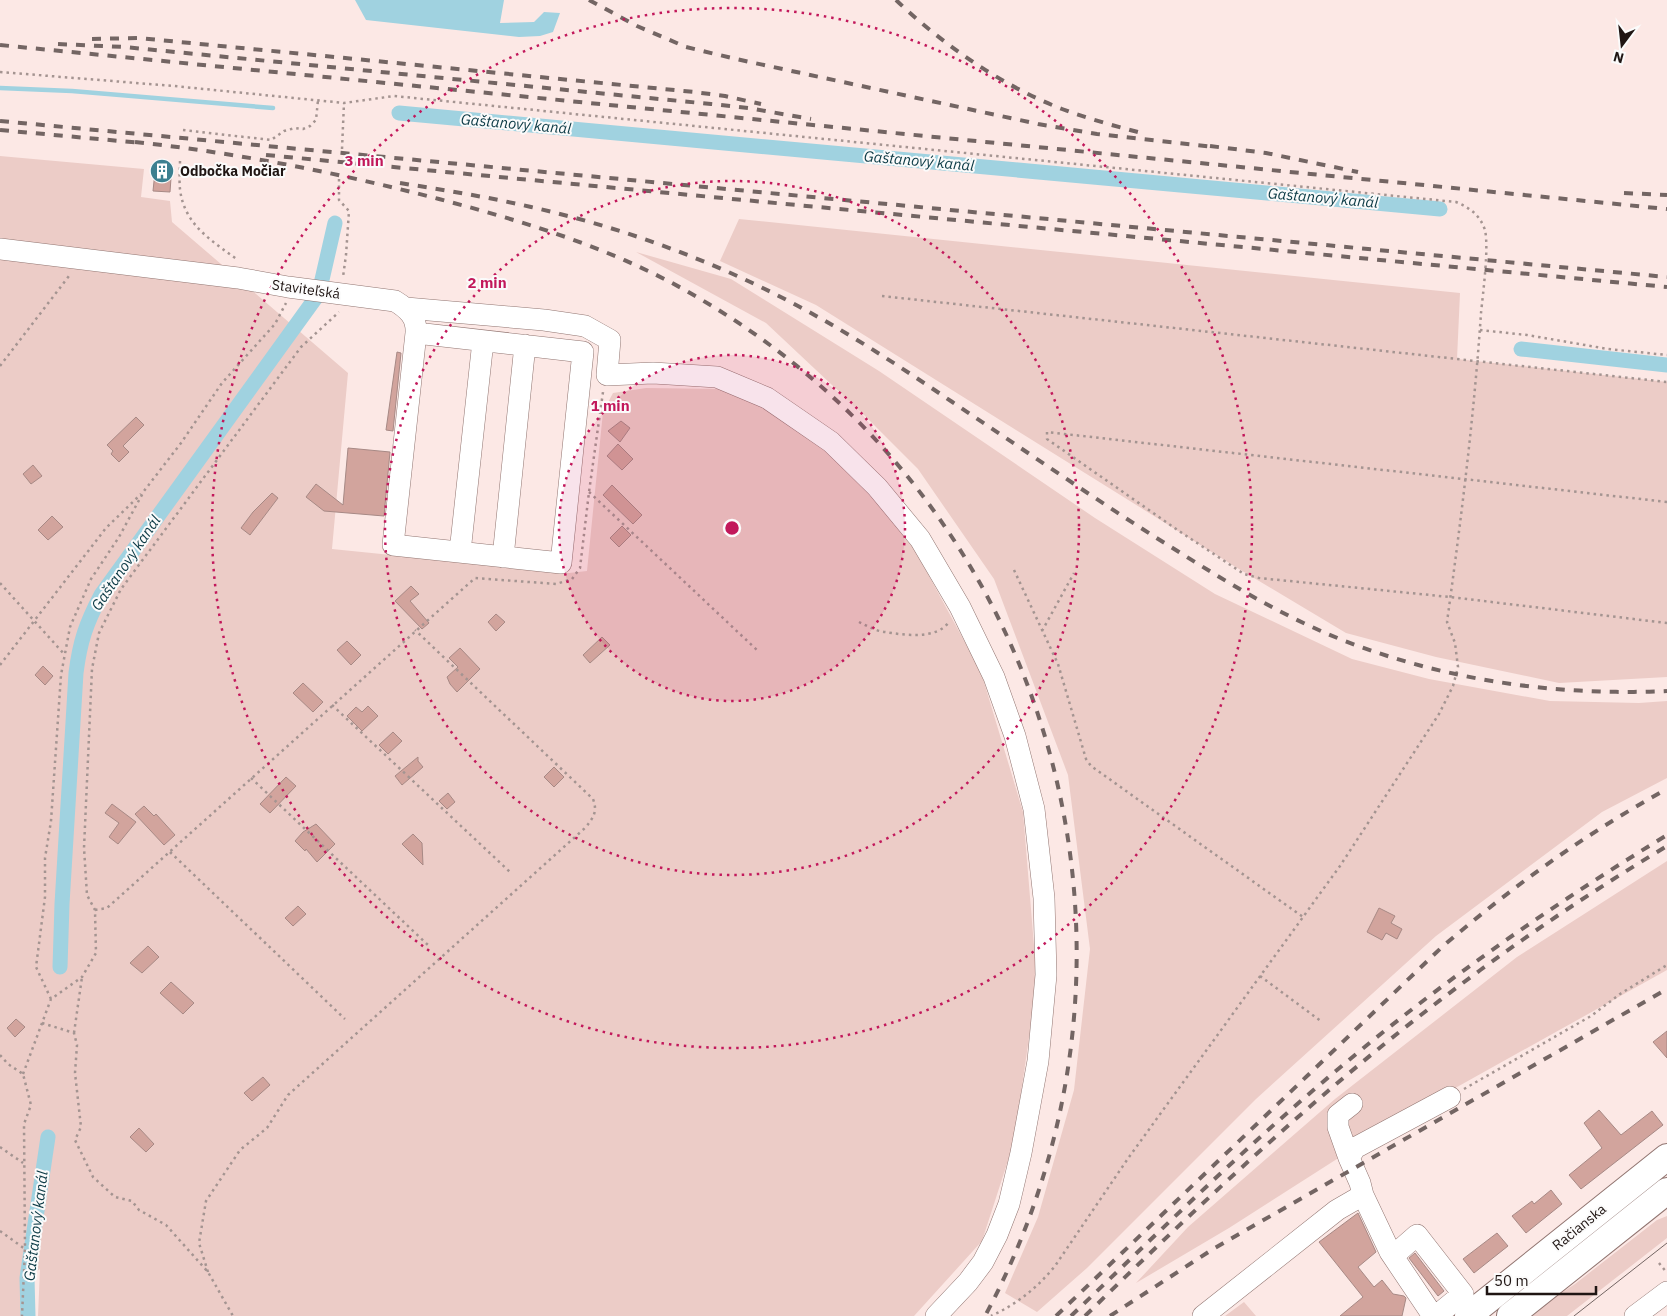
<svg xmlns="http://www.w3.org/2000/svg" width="1667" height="1316" font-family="'IBM Plex Sans',sans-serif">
<rect width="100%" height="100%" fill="#fce8e5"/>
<!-- green -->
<path fill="#ecccc7" d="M0 156 144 169 141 197 170 201 172 222 348 373 332 549 569 573 587 571 603 412 613 393 646 388 719 389 778 412 830 453 902 526 981 672 1023 812 1037 982 1014 1142 982 1241 914 1316H38L40 1269 27 1278 28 1316H0Z
M739 219 1460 293 1457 359 1667 382V677L1559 683 1436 657 1346 633 1234 566 816 305 720 261Z
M636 252 731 279 879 371 1095 518 1215 594 1352 659 1429 679 1550 701 1639 703 1667 701V778L1602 812 1436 936 1256 1099 1087 1268 1037 1312 1005 1293 1038 1217 1074 1090 1090 949 1068 775 994 579 918 469 865 416 766 323Z
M1667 861V970L1398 1120 1229 1228 1136 1283 1188 1227 1335 1099 1517 957Z
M1667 1216V1238L1567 1316H1526L1575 1284 1657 1220Z
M1244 1302 1256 1316H1225Z"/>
<!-- water -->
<path fill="#a0d2e0" d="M355 0H504L500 23 534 22 544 12 560 13 553 32 540 36 519 37 366 20Z"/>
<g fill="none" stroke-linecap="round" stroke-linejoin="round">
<!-- stream -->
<path stroke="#a0d2e0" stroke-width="4.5" d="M0 88 72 91 273 108"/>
<!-- canal -->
<path stroke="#a0d2e0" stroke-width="15" d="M399 113 1440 209
M321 284 335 223
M1521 349 1667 365
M60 967 62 904 76 673C80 641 86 624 101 595L317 296
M28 1316 27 1278 48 1137"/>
</g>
<!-- building -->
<path fill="#d2a49d" stroke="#a78985" d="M156 162 170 164 168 178H171L170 192 153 191Z
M397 352 401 353 393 431 386 430Z
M136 417 144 425 123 446 129 452 119 462 111 454 113 451 107 445Z
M621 421 630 428 620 442 608 431Z
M618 444 633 459 622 470 607 456Z
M348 448 390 452 384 516 324 511 306 497 316 484 343 505Z
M33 465 42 476 31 484 23 474Z
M612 485 642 515 633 524 603 495Z
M272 493 278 498 250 535 241 528 253 512Z
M52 516 63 527 48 540 38 530Z
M622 526 631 535 619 547 610 538Z
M411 586 419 594 410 601 429 623 422 629 395 601Z
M496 614 505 622 496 631 488 622Z
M602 637 610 645 590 663 583 655Z
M347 641 361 655 351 665 337 650Z
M460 648 480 669 457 692 450 684 447 677 458 667 449 658Z
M43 666 53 676 45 685 35 675Z
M303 683 323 702 313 712 293 693Z
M368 706 378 716 362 731 347 716 356 707 362 712Z
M393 732 402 741 388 754 379 745Z
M418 757V761L423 767 402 785 395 776Z
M554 767 564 777 554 787 544 777Z
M286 777 296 786 270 813 260 804Z
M448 793 455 802 447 809 439 801Z
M112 804 136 822 118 844 109 837 119 823 105 813Z
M144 806 154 816 156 814 175 835 164 845 135 814Z
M316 824 335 844 317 862 306 849 305 851 295 841 303 832Z
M413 834 422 843 423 865 402 844Z
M298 906 306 914 293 926 285 918Z
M1379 908 1395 916 1391 923 1402 929 1397 939 1386 933 1382 940 1367 932Z
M148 946 159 957 142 973 130 963Z
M171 982 194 1003 183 1014 160 993Z
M16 1019 25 1027 15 1037 7 1028Z
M1667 1031V1058L1653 1042Z
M263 1077 270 1085 252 1101 244 1093Z
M1599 1110 1621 1135 1652 1111 1663 1125 1581 1189 1569 1175 1602 1148 1584 1123Z
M139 1128 154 1144 146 1152 130 1137Z
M1551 1190 1562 1204 1526 1233 1512 1216 1532 1201 1534 1204Z
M1358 1213 1376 1252 1358 1267 1374 1287 1382 1280 1393 1294 1404 1296 1406 1298 1402 1316H1340L1363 1297 1319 1242Z
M1497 1233 1508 1246 1474 1273 1463 1259Z
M1415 1253 1444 1291 1438 1296 1409 1258Z"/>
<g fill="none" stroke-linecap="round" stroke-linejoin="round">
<!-- minor casing -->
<g stroke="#917571" stroke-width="22">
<path id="minor" d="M0 249 238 278 288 287 395 301C408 309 417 317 416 333L393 545 561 563 583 352 416 333
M406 308 544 320 585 326 610 340 607 375 653 373 717 377 767 398 831 442 877 487 920 539 960 607 994 677 1015 736 1034 809 1044 898 1046 975 1038 1061 1021 1153 1009 1204 997 1235 983 1262 968 1282 936 1316
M460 552 483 341
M503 557 525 345
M1349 1158 1338 1127V1115L1352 1104
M1393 1256 1417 1235 1463 1294 1436 1316
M1203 1316 1337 1210 1363 1195
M1433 1316 1390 1252 1363 1195 1360 1183 1349 1158 1355 1148 1450 1097
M1635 1316 1667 1292"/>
</g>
<!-- major casing -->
<g stroke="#917571" stroke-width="28">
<path id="major" d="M1468 1316 1667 1157
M1510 1316 1667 1191"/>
</g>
<!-- path -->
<path stroke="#a49491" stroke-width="2.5" stroke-dasharray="2.5 4" stroke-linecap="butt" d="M0 72 174 86 344 103 394 96 1456 202C1470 208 1480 215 1485 230 1489 248 1483 293 1481 313 1474 417 1461 520 1447 622L1455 643 1458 667 1453 686 1439 714 1340 866 1129 1157 1055 1266C1037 1288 1017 1304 991 1316
M183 130 271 140 284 131 295 128 303 129 310 126 316 120 318 100
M342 149 344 103
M180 161C180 170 179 180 180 189 184 225 212 241 238 260
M339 179V200L349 211 346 255 343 277
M882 296 1667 382
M1480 330 1527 335 1608 349 1667 355
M0 366 69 276
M589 492 758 651
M1667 502 1047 432V439L1179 531 1244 574 1259 578 1450 597 1667 623
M1014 570 1058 664 1086 759 1091 766 1303 917
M0 583 65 655
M859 622C867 626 876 631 885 632 904 635 936 640 949 622
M1042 631 1074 573
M0 665 106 528 141 494
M332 705 510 872
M251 778 428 945
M170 852 345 1019
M95 910 107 908 475 578 556 584 572 579 580 568 589 492 603 392
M1260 976 1322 1022
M51 999 36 967 45 897V858L51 821 61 675 70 627 91 579 119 537 144 491 181 443 222 383 275 324 286 303
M42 1023 74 1033 77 1045 75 1073 81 1127 75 1140 93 1177 115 1197 132 1201 139 1210 166 1225 208 1272 233 1316
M74 1033 82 977
M0 1055 8 1064 23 1074 31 1105 24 1124 25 1249 22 1316
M23 1074 51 999 82 977 96 953 95 910 87 895 84 848 92 669 99 633 121 589 301 347 339 312
M1464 1089 1591 1016 1620 994 1667 965
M0 1147 23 1163
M0 1231 25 1249
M1659 1263 1667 1273
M208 1272 199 1243 206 1201 240 1150 267 1128 288 1095 585 828C593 818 598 812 593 799L415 630"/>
<!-- minor -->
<use href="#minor" stroke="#fff" stroke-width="21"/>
<!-- major -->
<use href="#major" stroke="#fff" stroke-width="26"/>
<!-- tram -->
<path stroke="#736563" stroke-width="1" d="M1574 1316 1667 1243"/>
<!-- rail -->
<path stroke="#736563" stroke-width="4" stroke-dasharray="9 9" stroke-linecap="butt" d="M589 0 637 26 686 47 736 59 1038 124 1097 134 1215 147
M896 0C942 44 1002 86 1062 109 1089 119 1118 127 1146 134
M92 39 139 38 694 92 725 96 761 104
M58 44 124 47 711 104 748 108 811 119
M0 45 1667 209
M0 121 1667 277
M0 130 142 143
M135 142C238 153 339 173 439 199 530 223 621 251 702 300 1056 509 1179 954 985 1316
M1210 146 1266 153 1358 172
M266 155 1667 287
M400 183C444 190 488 197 531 207 624 228 714 261 798 306 858 338 914 376 970 414 1039 460 1108 508 1179 552 1233 586 1286 618 1345 641 1448 681 1558 696 1667 691
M1624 193 1667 195
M1056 1316 1442 947C1513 886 1585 834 1667 789
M1071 1316C1160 1231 1248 1144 1343 1065 1444 980 1554 904 1667 835
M1085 1316C1164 1239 1244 1163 1328 1091 1434 1000 1547 918 1667 846
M1110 1316 1213 1249 1667 989"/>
</g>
<!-- distance rings -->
<circle cx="732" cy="528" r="173" fill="#c2185b" fill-opacity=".12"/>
<g fill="none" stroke="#c2185b" stroke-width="2.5" stroke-dasharray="2.5 5">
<circle cx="732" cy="528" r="173"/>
<circle cx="732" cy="528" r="347"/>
<circle cx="732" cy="528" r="520"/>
</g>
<!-- icons -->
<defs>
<g id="building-disc" transform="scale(1.25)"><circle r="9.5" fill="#3d8090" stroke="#fbfbfb"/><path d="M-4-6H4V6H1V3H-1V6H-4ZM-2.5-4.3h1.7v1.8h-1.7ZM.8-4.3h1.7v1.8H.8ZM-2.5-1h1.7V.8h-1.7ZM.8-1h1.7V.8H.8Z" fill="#fff"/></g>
</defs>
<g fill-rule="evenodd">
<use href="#building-disc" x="162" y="171"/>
</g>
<g text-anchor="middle" stroke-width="4" stroke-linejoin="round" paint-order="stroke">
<!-- poi labels -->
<g font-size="14" font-weight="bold" fill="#1f1513" stroke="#fbfbfb" text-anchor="start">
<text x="180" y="176">Odbočka Močiar</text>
</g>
<!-- street labels -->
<g font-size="14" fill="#1f1513" stroke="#fbfbfb">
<text transform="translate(306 289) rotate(8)" y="5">Staviteľská</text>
<text transform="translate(1579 1227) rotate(-39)" y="5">Račianska</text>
</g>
<!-- water labels -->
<g font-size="15" font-style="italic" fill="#0a3944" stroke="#fbfbfb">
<text transform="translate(516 124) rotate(5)" y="5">Gaštanový kanál</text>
<text transform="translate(919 161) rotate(5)" y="5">Gaštanový kanál</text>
<text transform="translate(1323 198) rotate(5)" y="5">Gaštanový kanál</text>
<text transform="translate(126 563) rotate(-56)" y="5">Gaštanový kanál</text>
<text transform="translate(36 1226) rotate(-83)" y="5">Gaštanový kanál</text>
</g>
</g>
<circle cx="732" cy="528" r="8" fill="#c2185b" stroke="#fbfbfb" stroke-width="2.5"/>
<g font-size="15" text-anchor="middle" font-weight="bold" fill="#c2185b" stroke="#fbfbfb" stroke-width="4" stroke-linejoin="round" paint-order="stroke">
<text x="364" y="166">3 min</text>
<text x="487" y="288">2 min</text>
<text x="610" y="411">1 min</text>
</g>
<!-- north arrow -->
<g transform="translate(1622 45) rotate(195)" stroke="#fbfbfb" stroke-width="4" paint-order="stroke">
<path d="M0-4L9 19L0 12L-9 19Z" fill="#1f1513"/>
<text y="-8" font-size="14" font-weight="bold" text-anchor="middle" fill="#1f1513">N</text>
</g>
<!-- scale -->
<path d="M1487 1286v8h109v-8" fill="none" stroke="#1f1513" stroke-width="2.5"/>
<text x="1494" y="1286" font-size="15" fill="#1f1513" stroke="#fbfbfb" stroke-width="4" paint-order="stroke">50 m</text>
</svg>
